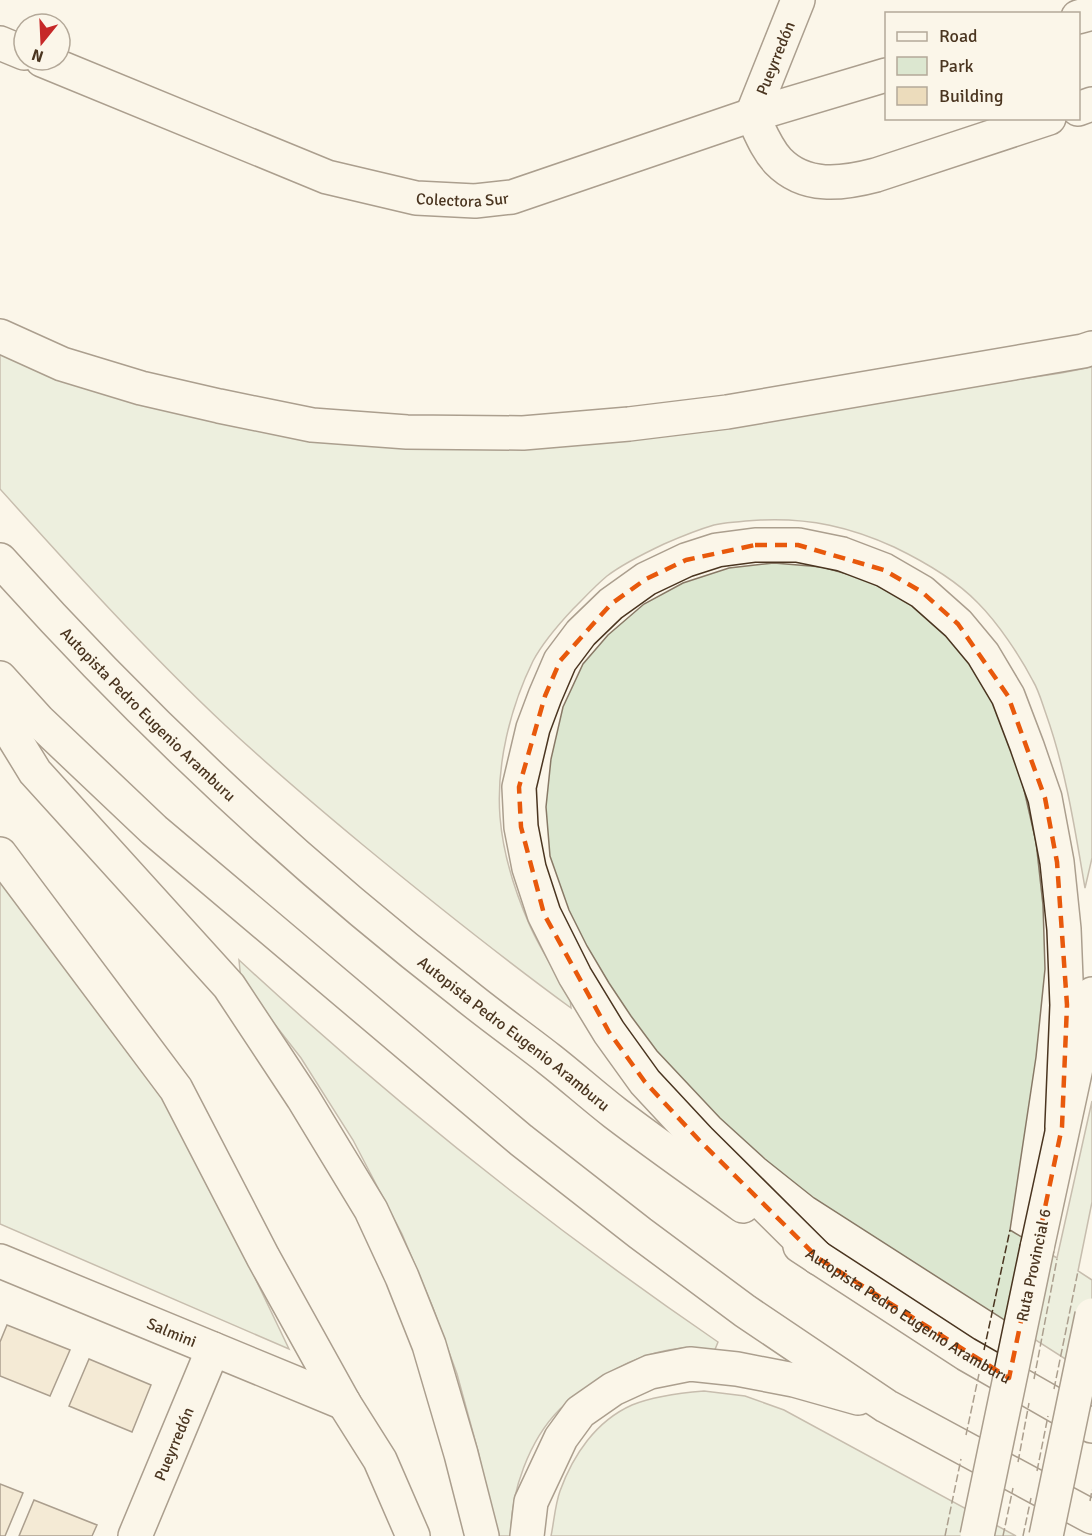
<svg xmlns="http://www.w3.org/2000/svg" width="1092" height="1536" font-family="Signika,sans-serif">
<rect width="100%" height="100%" fill="#fbf6e9"/>
<!-- green -->
<path fill="#dce7d0" stroke="#887966" stroke-width="1.5" d="M0 350 279 433 857 404 1061 373 1092 367V858L1085 888C1075 830 1066 770 1046 714 1042 703 1039 691 1033 681 1020 656 998 623 978 603 956 580 923 561 894 547 850 527 810 518 762 520 746 521 729 522 714 525 697 530 680 537 664 544 645 553 624 563 607 576 595 586 584 598 573 609 558 625 543 642 533 661 510 708 496 765 500 817 503 854 515 892 530 926 541 951 557 974 570 998L571 1008C500 956 431 901 363 845 316 806 270 767 226 726 146 651 73 570 0 489Z
M774 563 822 567 865 579 905 600 942 628 975 668 1003 719 1022 781 1036 842 1043 905 1045 969 1036 1057 1010 1230 1057 1258 1092 1101V1202L1078 1271 1092 1280V1376L814 1198 765 1159 720 1118 657 1051 631 1016 609 983 587 946 569 910 550 856 546 807 551 759 563 707 583 664 608 635 644 604 683 583 729 568Z
M0 871 167 1094 289 1349 0 1224Z
M239 960C388 1098 550 1227 718 1342L714 1352C704 1351 692 1347 682 1348 642 1352 608 1370 578 1395 572 1399 565 1404 560 1409 529 1440 510 1493 511 1536H496L478 1451 457 1374 433 1308 402 1234 353 1140 301 1058 241 981Z
M704 1391 745 1396 784 1410 1016 1536H551C554 1522 555 1505 560 1491 573 1455 596 1421 632 1405 654 1396 680 1393 704 1391Z"/>
<!-- building -->
<path fill="#ecdcbc" stroke="#4a3520" stroke-width="1.5" d="M7 1325 70 1350 50 1396 0 1376V1342Z
M89 1359 151 1385 132 1432 69 1406Z
M0 1484 23 1493 5 1536H0Z
M34 1500 97 1525 92 1536H19Z"/>
<g fill="none" stroke-linecap="round" stroke-linejoin="round">
<!-- minor casing -->
<g stroke="#4a3520" stroke-width="36">
<g id="minor">
<path d="M798 0 752 115C760 131 766 148 778 161 805 189 842 184 876 175L1049 118"/>
<path d="M1078 109 1092 104"/>
<path d="M0 854 176 1089 263 1257 344 1403 380 1460 413 1536"/>
<path id="s1" d="M0 1261 344 1403"/>
<path id="s2" d="M135 1536 213 1349"/>
</g>
</g>
<!-- tertiary casing -->
<g stroke="#4a3520" stroke-width="36">
<g id="tertiary">
<path d="M1078 17 1092 13"/>
<path d="M0 43 24 53"/>
<path id="s3" d="M42 60 327 177 416 198 475 201 512 197 752 115 886 75"/>
</g>
</g>
<!-- trunk casing -->
<g stroke="#4a3520" stroke-width="36">
<path id="trunk" d="M1037 1248 1092 994"/>
</g>
<!-- motorway casing -->
<g stroke="#4a3520" stroke-width="36">
<g id="motorway">
<path d="M0 336 62 364 141 388 219 406 312 425 407 432 523 433 629 424 727 412 1083 351 1092 348"/>
<path id="s4" d="M0 560C141 718 296 863 463 993 491 1016 521 1037 549 1059 572 1077 592 1095 615 1113 657 1145 700 1175 743 1206"/>
<path d="M0 678 39 721 154 830 521 1140 640 1233 745 1311 886 1406 1092 1517"/>
<path d="M0 715 35 772 229 986 303 1098 371 1210 402 1277 429 1345 461 1454 482 1536"/>
<path id="s5" d="M800 1246 966 1354 1092 1426"/>
<path d="M818 1258 699 1140 645 1082 609 1032 575 976 544 914 529 868 521 827 519 787 533 728 545 696 560 661 581 633 611 604 646 579 686 560 717 550 755 545H798L842 554 884 570 922 592 958 624 983 654 1008 696 1027 746 1045 798 1057 862 1064 929 1067 1005 1062 1127"/>
<path d="M527 1536 531 1502 561 1438 580 1412 613 1389 650 1372 690 1364 737 1369 794 1380 858 1398"/>
</g>
</g>
<!-- minor -->
<use href="#minor" stroke="#fbf6e9" stroke-width="33"/>
<!-- tertiary -->
<use href="#tertiary" stroke="#fbf6e9" stroke-width="33"/>
<!-- trunk -->
<use href="#trunk" stroke="#fbf6e9" stroke-width="33"/>
<!-- motorway -->
<use href="#motorway" stroke="#fbf6e9" stroke-width="33"/>
<!-- trunk-bridge casing -->
<g stroke="#4a3520" stroke-width="36" stroke-linecap="butt">
<path id="trunk-bridge" d="M977 1536 1037 1248
M1046 1536 1092 1315"/>
</g>
<!-- trunk-bridge -->
<use href="#trunk-bridge" stroke="#fbf6e9" stroke-width="33"/>
<!-- fence -->
<path stroke="#4a3520" stroke-width="1.5" stroke-dasharray="8 3" stroke-linecap="butt" d="M984 1350 1010 1230
M1034 1379 1057 1259
M1054 1389 1078 1271
M966 1435 979 1374
M1018 1462 1029 1403
M1037 1471 1048 1416
M1090 1501 1092 1490
M945 1536 961 1459
M1003 1536 1013 1488
M1023 1536 1031 1498"/>
</g>
<!-- marked area -->
<path d="M0 0H1092V1536H0ZM755 545H798L884 570 922 592 958 624 1008 696 1045 798 1057 862 1067 1005 1062 1127 1009 1378 818 1258 699 1140 645 1082 609 1032 544 914 521 827 519 787 545 696 560 661 611 604 646 579 686 560Z" fill="#fbf6e9" fill-opacity=".55" fill-rule="evenodd"/>
<path fill="none" stroke="#e8590c" stroke-width="4.5" stroke-dasharray="12 8" stroke-linejoin="round" d="M755 545H798L884 570 922 592 958 624 1008 696 1045 798 1057 862 1067 1005 1062 1127 1009 1378 818 1258 699 1140 645 1082 609 1032 544 914 521 827 519 787 545 696 560 661 611 604 646 579 686 560Z"/>
<g text-anchor="middle" stroke-width="4.5" stroke-linejoin="round" paint-order="stroke">
<!-- street labels -->
<g font-size="16" fill="#4a3520" stroke="#fbf6e9">
<text transform="translate(775 58) rotate(-68)" y="6">Pueyrredón</text>
<text dy="6" stroke="none"><textPath href="#s3" startOffset="446">Colectora Sur</textPath></text>
<text dy="6" stroke="none"><textPath href="#s4" startOffset="214">Autopista Pedro Eugenio Aramburu</textPath></text>
<text dy="6" stroke="none"><textPath href="#s4" startOffset="700">Autopista Pedro Eugenio Aramburu</textPath></text>
<text transform="translate(1033 1265) rotate(-78)" y="6">Ruta Provincial 6</text>
<text dy="6" stroke="none"><textPath href="#s5" startOffset="129">Autopista Pedro Eugenio Aramburu</textPath></text>
<text dy="6" stroke="none"><textPath href="#s1" startOffset="186">Salmini</textPath></text>
<text dy="6" stroke="none"><textPath href="#s2" startOffset="100">Pueyrredón</textPath></text>
</g>
</g>
<!-- legend -->
<rect x="885" y="12" width="195" height="108" fill="#fbf6e9" stroke="#b4a999" stroke-width="1.5"/>
<rect x="897" y="32" width="30" height="9" fill="#fbf6e9" stroke="#b4a999" stroke-width="1.5"/>
<text x="939" y="42" font-size="18" fill="#4a3520">Road</text>
<rect x="897" y="57" width="30" height="18" fill="#dce7d0" stroke="#b4a999" stroke-width="1.5"/>
<text x="939" y="72" font-size="18" fill="#4a3520">Park</text>
<rect x="897" y="87" width="30" height="18" fill="#ecdcbc" stroke="#b4a999" stroke-width="1.5"/>
<text x="939" y="102" font-size="18" fill="#4a3520">Building</text>
<!-- north arrow -->
<g transform="translate(42 42) rotate(198)"><circle r="28" fill="#fbf6e9" stroke="#b4a999" stroke-width="1.5"/>
<path d="M0-4.5L10 22L0 15L-10 22Z" fill="#c62828"/>
<text y="-9" font-size="16" font-weight="bold" text-anchor="middle" fill="#4a3520">N</text>
</g>
</svg>
